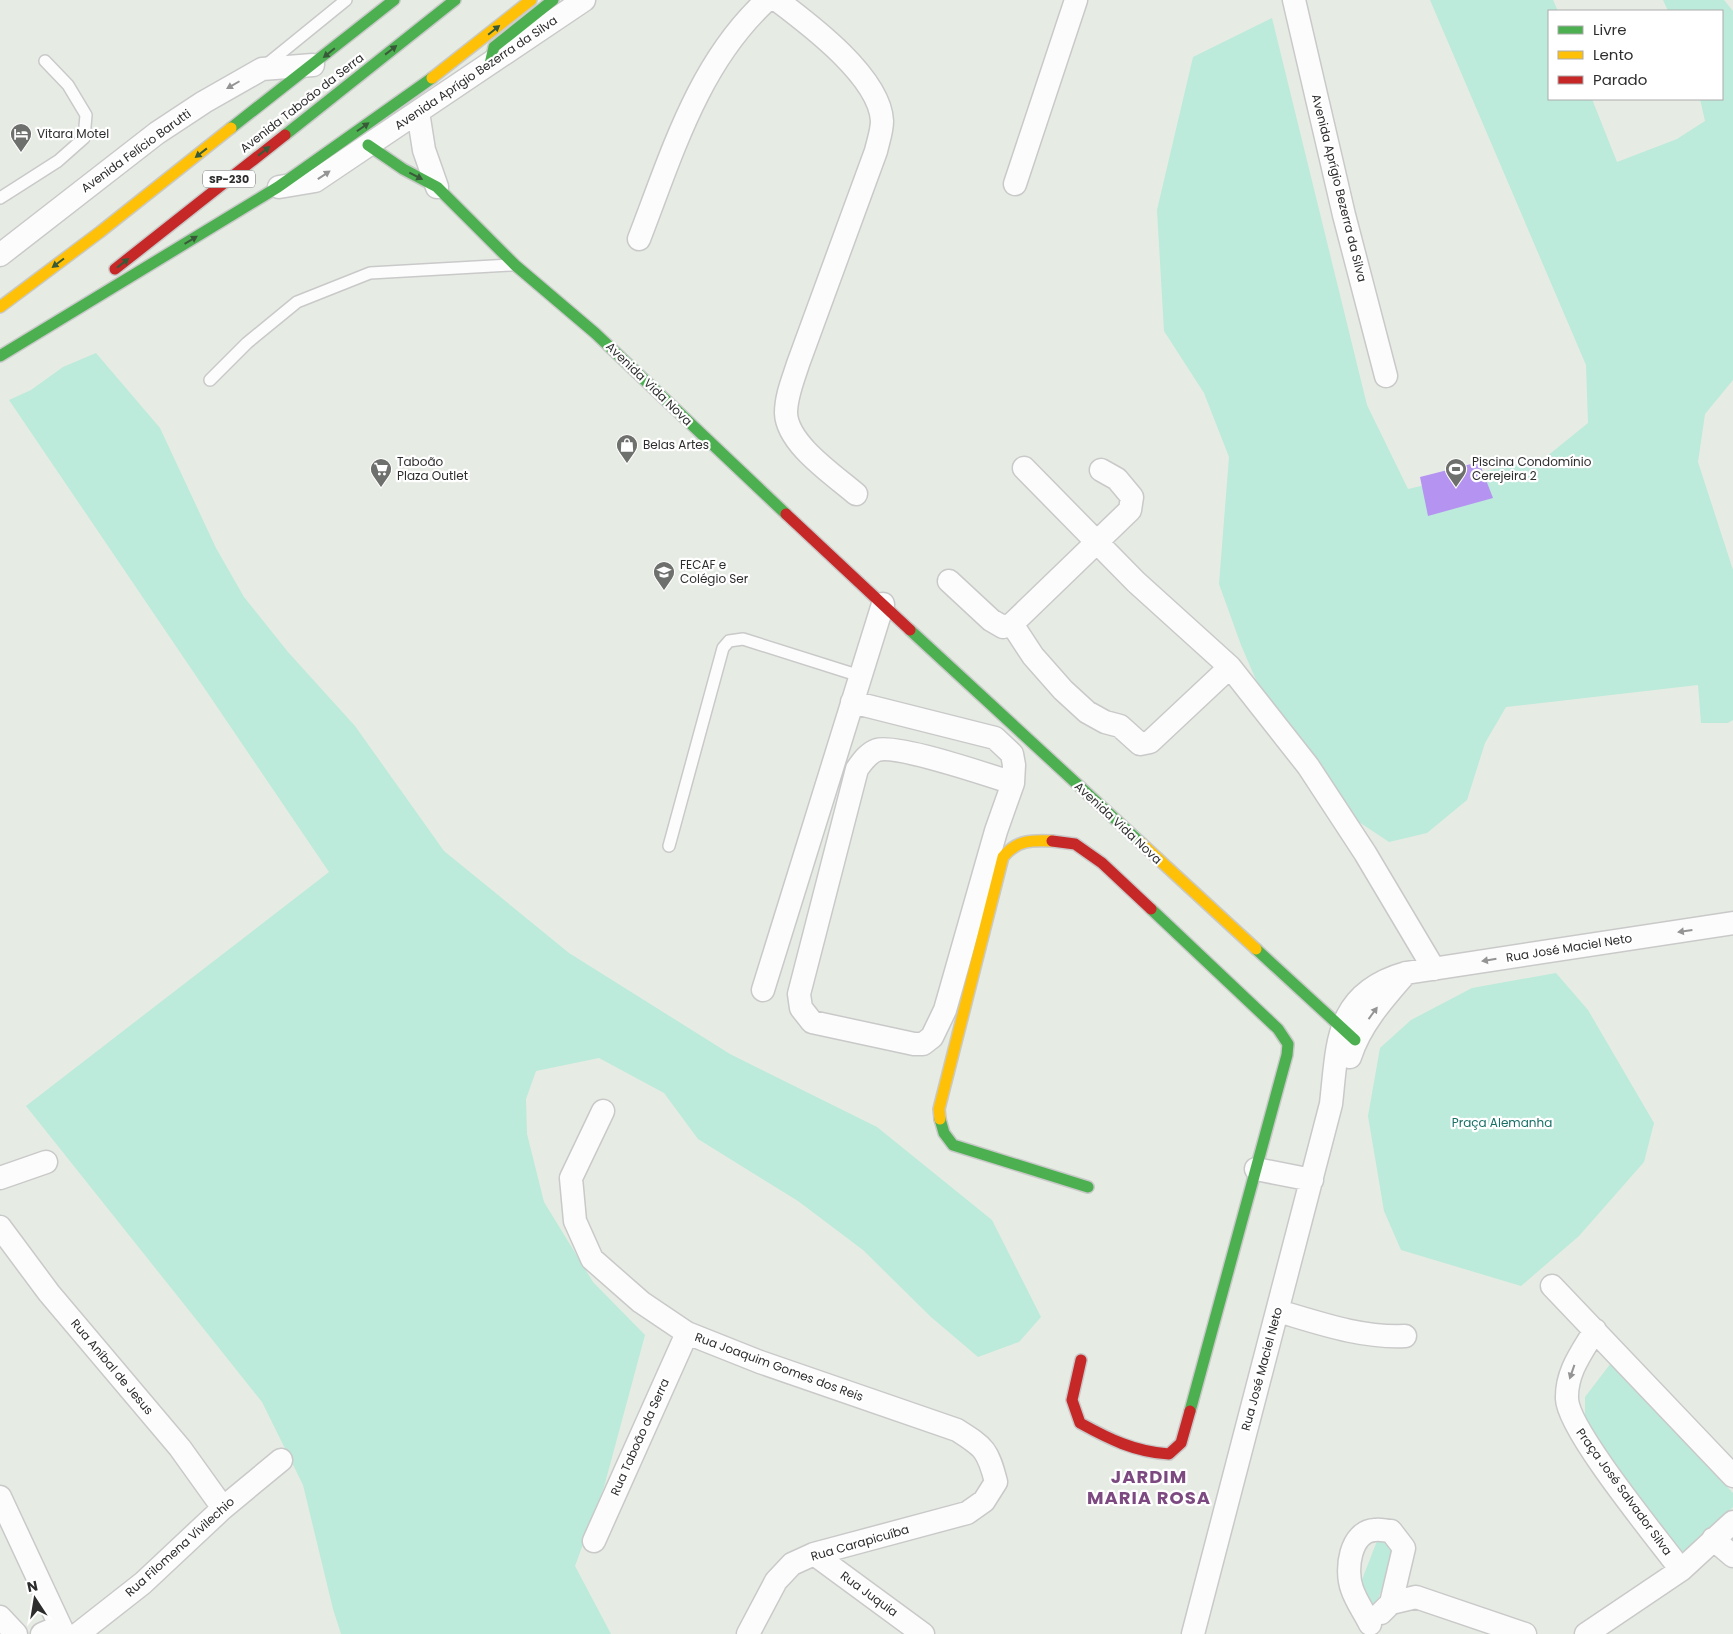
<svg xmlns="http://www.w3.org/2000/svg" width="1733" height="1634" font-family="Poppins,sans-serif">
<rect width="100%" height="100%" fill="#e6ece4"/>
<!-- green -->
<path fill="#bceadb" d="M1430 0H1553L1558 11H1549V99H1592L1617 162 1677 139 1705 121 1700 99H1722V11H1668L1663 0H1724L1733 11V380L1705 414 1698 462 1733 570V720L1728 723H1701L1698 685 1506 707 1485 743 1467 800 1427 833 1389 842 1347 814 1274 722 1241 645 1219 584 1229 457 1204 393 1164 331 1157 210 1193 57 1272 18 1367 405 1408 489 1546 457 1588 423 1586 365Z
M96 353 160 428 216 548 244 597 288 652 355 726 444 851 569 953 730 1054 877 1127 992 1220 1041 1317 1019 1342 978 1357 931 1317 863 1250 798 1201 698 1139 664 1093 599 1058 536 1071 526 1099 527 1134 544 1202 593 1282 645 1335 604 1487 575 1566 611 1634H341L333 1609 303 1485 262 1402 26 1106 329 872 9 400 31 390 63 367Z
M1556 973 1588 1010 1654 1123 1644 1162 1579 1236 1521 1286 1401 1250 1384 1211 1368 1116 1380 1048 1411 1020 1472 988Z
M1611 1363 1733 1493V1507L1683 1556 1585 1432V1397Z
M1377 1541 1397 1542 1376 1606 1356 1595Z"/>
<!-- water -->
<path fill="#b494f0" d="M1479 462 1493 498 1428 516 1420 477Z"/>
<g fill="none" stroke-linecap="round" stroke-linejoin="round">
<!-- lane casing -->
<g stroke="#c9c9c9" stroke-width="14">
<path id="lane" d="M266 65 346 0
M0 198 58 161 84 138 86 115 68 85 45 61
M210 380 247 343 297 302 370 273 511 265
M669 846 723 648 729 641 743 639 860 676"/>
</g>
<!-- street casing -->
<g stroke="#c9c9c9" stroke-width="25">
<path id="street" d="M777 0C809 24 880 77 882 121 882 131 878 142 876 151L798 364C793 380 786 396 786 413 787 444 834 475 856 494
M1294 0 1344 215 1386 376
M418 112 424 150 437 187
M1015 184 1076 0
M279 187 315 181 584 0
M639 239C672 154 698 63 767 0
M0 255 157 133 204 102 262 69 313 65
M1024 468 1136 582 1230 667 1308 766 1365 853 1434 969
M949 581 991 620 1003 627 1012 624 1130 510 1132 497 1117 479 1101 470
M1012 624 1033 656 1063 690 1087 712 1105 722 1120 726 1140 744 1150 742 1230 667
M852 702 995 738 1012 754 1014 765 1013 783 996 831 945 1010 932 1037 923 1044H914L812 1022 801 1008 799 994 857 769C862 762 868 753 877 750 897 744 988 775 1013 783
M763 990 883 604
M1350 1057C1360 1025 1384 998 1406 973
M603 1111 571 1178 575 1221 592 1259 641 1302 687 1333 760 1362 957 1430C984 1447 988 1450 996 1482L984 1501 967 1513 814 1554 792 1564 776 1581 748 1634
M1256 1169 1312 1180
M0 1178 46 1162
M0 1227 49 1293 180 1448 223 1508
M1552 1286 1733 1476
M1278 1311C1319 1323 1361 1338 1405 1336
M1595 1330C1582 1352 1566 1372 1567 1399 1568 1430 1658 1539 1681 1570
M0 1497 63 1632
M1713 1539 1733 1556
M594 1541 687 1333
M814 1554 923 1634
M1381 1613 1391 1603 1416 1597 1525 1634
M0 1617 16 1634
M1370 1624C1364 1612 1356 1601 1352 1589 1345 1570 1350 1531 1375 1530 1380 1529 1386 1531 1391 1531L1404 1548 1391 1603
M42 1634 49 1631 64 1634
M78 1634 143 1583 223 1508 281 1460
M1193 1634 1331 1104C1338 1042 1335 993 1406 973L1733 923
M1586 1634 1681 1570 1733 1522"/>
</g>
<!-- fast casing -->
<g stroke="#c9c9c9" stroke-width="14">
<path id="fast" d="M490 64 494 47 553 0
M231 128 394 0
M285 135 455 0
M368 145 403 169 437 187 515 265 595 333 786 514
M0 356 278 187 432 78
M910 630 1141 843
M1151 909 1278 1029 1288 1044 1287 1055 1190 1411
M1256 949 1355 1040
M940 1119 944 1133 953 1145 1088 1187"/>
</g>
<!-- slow casing -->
<g stroke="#c9c9c9" stroke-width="14">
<path id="slow" d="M432 78 531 0
M0 307 100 232 231 128
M1141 843 1256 949
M940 1119 939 1109 1003 857C1017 840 1031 840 1052 841"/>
</g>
<!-- jam casing -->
<g stroke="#c9c9c9" stroke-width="14">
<path id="jam" d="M115 269 285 135
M786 514 910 630
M1052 841 1075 844 1102 863 1151 909
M1081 1360 1072 1400 1080 1423C1109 1439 1135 1452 1169 1454L1181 1443 1190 1411"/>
</g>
<!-- lane -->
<use href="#lane" stroke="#fbfcfb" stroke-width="11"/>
<!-- street -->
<use href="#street" stroke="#fbfcfb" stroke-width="22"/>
<!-- fast -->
<use href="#fast" stroke="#4caf50" stroke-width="11"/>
<!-- slow -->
<use href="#slow" stroke="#ffc107" stroke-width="11"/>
<!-- jam -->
<use href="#jam" stroke="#c62828" stroke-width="11"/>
</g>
<!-- one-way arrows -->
<defs><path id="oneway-solid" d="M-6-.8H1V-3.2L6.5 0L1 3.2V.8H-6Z" transform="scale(1.25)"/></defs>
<g fill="#385a39">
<use href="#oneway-solid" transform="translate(494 30) rotate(-39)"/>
<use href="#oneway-solid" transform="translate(391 50) rotate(-38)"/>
<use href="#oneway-solid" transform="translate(329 53) rotate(141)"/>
<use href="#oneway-solid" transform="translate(363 127) rotate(-35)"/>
<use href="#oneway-solid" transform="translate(264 151) rotate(-38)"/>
<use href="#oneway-solid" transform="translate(201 153) rotate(142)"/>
<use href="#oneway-solid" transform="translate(416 176) rotate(27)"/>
<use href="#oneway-solid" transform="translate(191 240) rotate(-31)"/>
<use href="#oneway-solid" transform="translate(58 263) rotate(143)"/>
<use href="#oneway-solid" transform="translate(123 263) rotate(-38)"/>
</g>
<g fill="#949494">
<use href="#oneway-solid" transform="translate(233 85) rotate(150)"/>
<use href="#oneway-solid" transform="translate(324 175) rotate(-34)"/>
<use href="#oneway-solid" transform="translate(1685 931) rotate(172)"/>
<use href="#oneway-solid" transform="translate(1489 960) rotate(171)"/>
<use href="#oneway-solid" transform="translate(1373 1013) rotate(-54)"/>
<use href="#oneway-solid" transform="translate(1572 1372) rotate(109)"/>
</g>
<!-- icons -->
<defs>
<g id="hotel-pin" transform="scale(1.125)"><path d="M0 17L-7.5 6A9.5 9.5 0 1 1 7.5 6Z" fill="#6e706d" stroke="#fff"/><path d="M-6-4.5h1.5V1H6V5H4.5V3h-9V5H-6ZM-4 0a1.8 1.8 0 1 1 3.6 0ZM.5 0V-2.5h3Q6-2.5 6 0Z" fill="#fff"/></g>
<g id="shop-pin" transform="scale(1.125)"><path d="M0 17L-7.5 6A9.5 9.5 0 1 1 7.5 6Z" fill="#6e706d" stroke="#fff"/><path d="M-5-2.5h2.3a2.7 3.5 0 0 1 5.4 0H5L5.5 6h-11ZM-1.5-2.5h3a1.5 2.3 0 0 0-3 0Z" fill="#fff"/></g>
<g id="supermarket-pin" transform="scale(1.125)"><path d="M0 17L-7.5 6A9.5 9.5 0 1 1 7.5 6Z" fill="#6e706d" stroke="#fff"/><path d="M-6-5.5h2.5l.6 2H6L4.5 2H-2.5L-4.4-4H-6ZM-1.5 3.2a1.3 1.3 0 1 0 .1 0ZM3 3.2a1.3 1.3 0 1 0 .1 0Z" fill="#fff"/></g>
<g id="stadium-pin" transform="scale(1.125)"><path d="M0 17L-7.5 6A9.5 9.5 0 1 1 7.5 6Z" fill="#6e706d" stroke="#fff"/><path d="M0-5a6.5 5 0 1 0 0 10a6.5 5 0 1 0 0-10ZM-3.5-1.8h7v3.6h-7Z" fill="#fff"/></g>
<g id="university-pin" transform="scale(1.125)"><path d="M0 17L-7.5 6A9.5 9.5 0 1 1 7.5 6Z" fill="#6e706d" stroke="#fff"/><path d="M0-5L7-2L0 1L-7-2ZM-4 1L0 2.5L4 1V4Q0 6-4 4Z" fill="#fff"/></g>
</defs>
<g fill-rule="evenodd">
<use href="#hotel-pin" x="21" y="134"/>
<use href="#shop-pin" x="627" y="445"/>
<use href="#supermarket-pin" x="381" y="469"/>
<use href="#stadium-pin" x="1456" y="469"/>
<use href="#university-pin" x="664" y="572"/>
</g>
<g text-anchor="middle" stroke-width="4.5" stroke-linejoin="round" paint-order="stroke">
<!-- shield labels -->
<rect fill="#fff" stroke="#6c6c6c" stroke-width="1" x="203" y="170.5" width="52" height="17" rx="4"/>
<g font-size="11" font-weight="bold" fill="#2d2d2d">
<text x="229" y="183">SP-230</text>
</g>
<!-- street labels -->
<g font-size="12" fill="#2d2d2d" stroke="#fff">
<text transform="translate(476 73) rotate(-34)" y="4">Avenida Aprígio Bezerra da Silva</text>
<text transform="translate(302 103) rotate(-38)" y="4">Avenida Taboão da Serra</text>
<text transform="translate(136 151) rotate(-36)" y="4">Avenida Felício Barutti</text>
<text transform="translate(1339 188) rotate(76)" y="4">Avenida Aprígio Bezerra da Silva</text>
<text transform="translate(649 384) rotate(44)" y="4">Avenida Vida Nova</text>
<text transform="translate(1118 823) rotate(43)" y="4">Avenida Vida Nova</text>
<text transform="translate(1569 948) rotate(-9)" y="4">Rua José Maciel Neto</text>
<text transform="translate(112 1367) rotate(50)" y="4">Rua Aníbal de Jesus</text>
<text transform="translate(779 1367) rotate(20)" y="4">Rua Joaquim Gomes dos Reis</text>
<text transform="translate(1262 1369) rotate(-75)" y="4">Rua José Maciel Neto</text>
<text transform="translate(640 1437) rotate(-66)" y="4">Rua Taboão da Serra</text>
<text transform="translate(1624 1492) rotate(54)" y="4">Praça José Salvador Silva</text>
<text transform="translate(860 1543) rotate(-16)" y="4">Rua Carapicuíba</text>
<text transform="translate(180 1547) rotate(-42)" y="4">Rua Filomena Vivilechio</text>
<text transform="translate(869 1594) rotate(36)" y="4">Rua Juquia</text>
</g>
<!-- poi labels -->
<g font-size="12" fill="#2d2d2d" stroke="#fff" text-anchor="start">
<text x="37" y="138">Vitara Motel</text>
<text x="643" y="449">Belas Artes</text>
<text x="397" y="466">Taboão<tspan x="397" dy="14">Plaza Outlet</tspan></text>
<text x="1472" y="466">Piscina Condomínio<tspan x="1472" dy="14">Cerejeira 2</tspan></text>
<text x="680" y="569">FECAF e<tspan x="680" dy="14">Colégio Ser</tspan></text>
</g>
<!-- park labels -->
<g font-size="12" fill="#177066" stroke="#fff">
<text x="1502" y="1127">Praça Alemanha</text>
</g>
<!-- district labels -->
<g font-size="18" font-weight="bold" letter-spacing="1" fill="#7c4a81" stroke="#fff">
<text x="1149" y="1483">JARDIM<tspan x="1149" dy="21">MARIA ROSA</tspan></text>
</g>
</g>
<!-- legend -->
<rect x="1548" y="10" width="175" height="90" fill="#ffffff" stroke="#ababab"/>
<rect x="1558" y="26" width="25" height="8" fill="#4caf50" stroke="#ababab"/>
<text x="1593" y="35" font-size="15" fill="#2d2d2d">Livre</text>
<rect x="1558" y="51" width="25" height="8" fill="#ffc107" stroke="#ababab"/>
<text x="1593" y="60" font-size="15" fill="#2d2d2d">Lento</text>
<rect x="1558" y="76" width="25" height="8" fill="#c62828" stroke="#ababab"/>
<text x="1593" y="85" font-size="15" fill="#2d2d2d">Parado</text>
<!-- north arrow -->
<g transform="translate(35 1599) rotate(348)" stroke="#ffffff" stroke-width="4" paint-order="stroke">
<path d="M0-4L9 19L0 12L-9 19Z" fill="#2d2d2d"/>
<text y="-8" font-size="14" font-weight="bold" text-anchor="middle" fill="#2d2d2d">N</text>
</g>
</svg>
